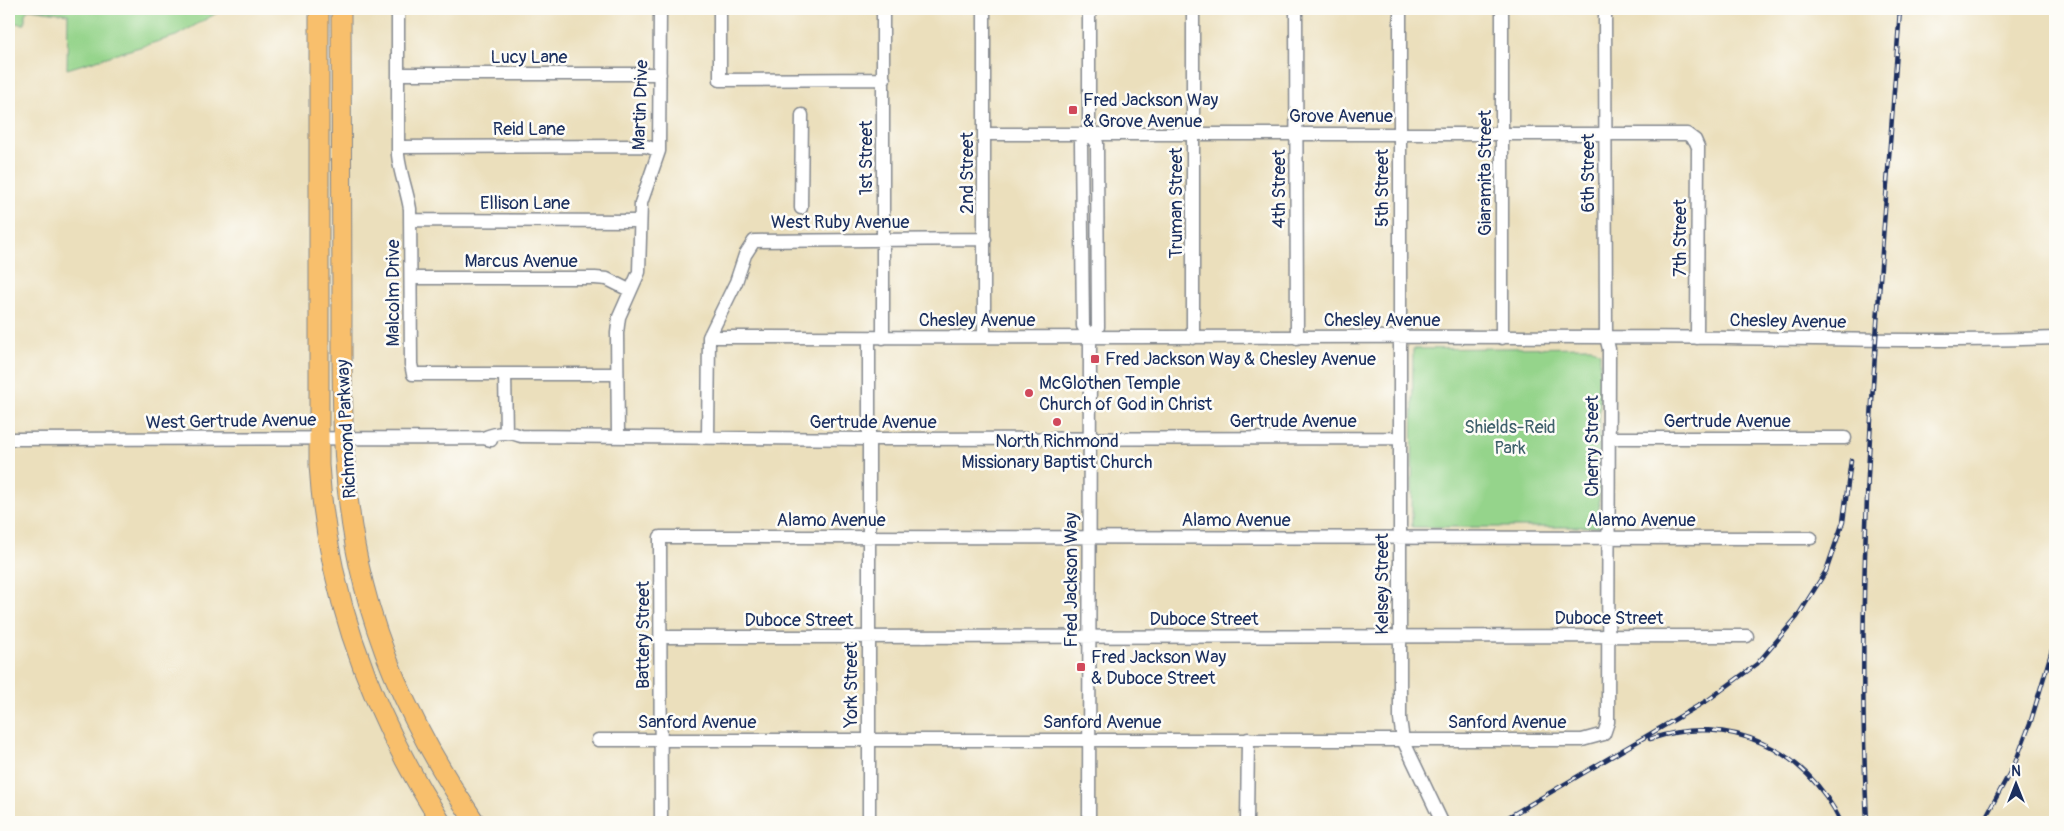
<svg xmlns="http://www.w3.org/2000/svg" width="2064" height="831" font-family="Pangolin,sans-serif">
<rect width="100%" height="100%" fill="#fdfcf7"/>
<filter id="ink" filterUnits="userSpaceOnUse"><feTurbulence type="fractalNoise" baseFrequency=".02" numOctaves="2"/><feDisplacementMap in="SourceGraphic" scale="10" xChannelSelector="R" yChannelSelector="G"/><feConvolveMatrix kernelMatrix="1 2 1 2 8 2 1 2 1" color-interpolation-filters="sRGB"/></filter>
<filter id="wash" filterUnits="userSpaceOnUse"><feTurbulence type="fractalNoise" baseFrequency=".0096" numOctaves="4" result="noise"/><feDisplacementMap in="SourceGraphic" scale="20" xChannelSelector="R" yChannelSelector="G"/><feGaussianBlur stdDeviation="1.12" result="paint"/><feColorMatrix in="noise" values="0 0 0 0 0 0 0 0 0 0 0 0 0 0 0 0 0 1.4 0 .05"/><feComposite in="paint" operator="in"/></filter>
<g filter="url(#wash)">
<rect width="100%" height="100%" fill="#ebdfbc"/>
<!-- green -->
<path fill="#95d48b" stroke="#588274" d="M9 9H224L176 36 67 69 68 14 29 9 25 14V24L10 23Z
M1591 347 1600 353 1599 527H1412L1413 349Z"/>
</g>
<g filter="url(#ink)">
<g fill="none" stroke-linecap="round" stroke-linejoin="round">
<!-- minor casing -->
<g stroke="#83878d" stroke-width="15">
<path id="minor" d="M398 9V155C400 174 407 190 410 209L411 364 413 374H617
M720 9V80L884 79
M1089 9V133L1097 143 1098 327 1090 338
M1193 9V338
M1296 9 1297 338
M1400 9V719L1403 740 1442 822
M1502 9V338
M398 74H660
M1089 133 1081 143 1083 326 1090 338 1089 822
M985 134H1687L1695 140 1698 147 1697 338
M398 147 646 146 659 151
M801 208 802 115
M410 220 640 221
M411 278H595L607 279 629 290
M709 337C1009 338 1309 336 1609 337 1758 337 1907 343 2055 338
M984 337V9
M869 338V822
M883 338V9
M505 374 506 433
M618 436 617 333 619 317 639 272 641 203 659 151 660 9
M483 438C495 433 509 431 521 436L869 439 1399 438
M708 438 709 337 736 282 745 255 754 241 985 239
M1610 438H1845
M9 439 483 438 491 440
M660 637 1747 636
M598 740H1582L1604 734 1608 722 1609 349 1606 337 1605 9
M661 822 660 537 1811 538
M1247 822 1248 739"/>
</g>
<!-- highway casing -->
<g stroke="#83878d" stroke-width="21">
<path id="highway" d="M319 9V465C327 594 372 714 441 822
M341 9C341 107 341 206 342 305 342 399 340 494 364 586 385 671 426 750 475 822"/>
</g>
<!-- minor -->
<use href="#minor" stroke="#fff" stroke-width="12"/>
<!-- highway -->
<use href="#highway" stroke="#f8bf6c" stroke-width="19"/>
<!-- rail casing -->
<g stroke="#1b2f5e" stroke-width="4.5">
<path id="rail" d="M1650 739C1729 712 1806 749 1841 822
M1500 822 1708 700 1757 664 1797 617 1826 571 1843 522 1851 460
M1867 822C1853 551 1881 279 1900 9
M1983 822 2015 763 2030 724 2055 640"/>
</g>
<!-- rail -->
<use href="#rail" stroke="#fdfcf7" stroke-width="2.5" stroke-dasharray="8" stroke-linecap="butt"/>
</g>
</g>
<!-- markers -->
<g fill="#d1495b" stroke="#fdfcf7" stroke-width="2">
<rect x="1068" y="105" width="10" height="10" rx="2.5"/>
<rect x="1090" y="354" width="10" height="10" rx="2.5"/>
<circle cx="1029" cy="393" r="5"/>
<circle cx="1057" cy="422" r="5"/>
<rect x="1076" y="662" width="10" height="10" rx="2.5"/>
</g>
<g text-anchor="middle" stroke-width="5" stroke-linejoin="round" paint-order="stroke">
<!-- street labels -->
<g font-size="18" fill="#1b2f5e" stroke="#fdfcf7">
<text x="529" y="63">Lucy Lane</text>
<text transform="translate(640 105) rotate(-88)" y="6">Martin Drive</text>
<text x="1341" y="122">Grove Avenue</text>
<text x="529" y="135">Reid Lane</text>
<text transform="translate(866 158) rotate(-90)" y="6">1st Street</text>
<text transform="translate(967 173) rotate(-90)" y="6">2nd Street</text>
<text transform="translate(1485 173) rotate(-90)" y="6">Giaramita Street</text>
<text transform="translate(1588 173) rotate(-90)" y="6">6th Street</text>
<text transform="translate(1382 188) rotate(-90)" y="6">5th Street</text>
<text transform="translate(1279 189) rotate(-90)" y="6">4th Street</text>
<text x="525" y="209">Ellison Lane</text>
<text transform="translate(1176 203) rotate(-90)" y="6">Truman Street</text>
<text x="840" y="228">West Ruby Avenue</text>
<text transform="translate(1680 238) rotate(-90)" y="6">7th Street</text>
<text x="521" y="267">Marcus Avenue</text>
<text transform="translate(393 293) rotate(-90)" y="6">Malcolm Drive</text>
<text x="977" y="326">Chesley Avenue</text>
<text x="1382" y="326">Chesley Avenue</text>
<text transform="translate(1788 321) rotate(1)" y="6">Chesley Avenue</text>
<text transform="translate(231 421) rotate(-1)" y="6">West Gertrude Avenue</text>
<text x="1293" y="427">Gertrude Avenue</text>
<text x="1727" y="427">Gertrude Avenue</text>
<text x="873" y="428">Gertrude Avenue</text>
<text transform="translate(346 429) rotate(-93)" y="6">Richmond Parkway</text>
<text transform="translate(1592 446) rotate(-90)" y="6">Cherry Street</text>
<text x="831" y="526">Alamo Avenue</text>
<text x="1236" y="526">Alamo Avenue</text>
<text x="1641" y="526">Alamo Avenue</text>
<text transform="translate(1071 580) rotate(-90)" y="6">Fred Jackson Way</text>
<text transform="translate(1382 584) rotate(-90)" y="6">Kelsey Street</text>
<text x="1609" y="624">Duboce Street</text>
<text x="1204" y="625">Duboce Street</text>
<text x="799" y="626">Duboce Street</text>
<text transform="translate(643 635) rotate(-90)" y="6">Battery Street</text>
<text transform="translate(851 685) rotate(-90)" y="6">York Street</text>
<text x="697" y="728">Sanford Avenue</text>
<text x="1102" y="728">Sanford Avenue</text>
<text x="1507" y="728">Sanford Avenue</text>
</g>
<!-- poi labels -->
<g font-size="18" fill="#1b2f5e" stroke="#fdfcf7" text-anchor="start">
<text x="1083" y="106">Fred Jackson Way<tspan x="1083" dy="21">&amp; Grove Avenue</tspan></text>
<text x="1105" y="365">Fred Jackson Way &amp; Chesley Avenue</text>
<text x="1039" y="389">McGlothen Temple<tspan x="1039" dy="21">Church of God in Christ</tspan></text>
<text x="1057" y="447" text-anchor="middle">North Richmond<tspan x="1057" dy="21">Missionary Baptist Church</tspan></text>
<text x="1091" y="663">Fred Jackson Way<tspan x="1091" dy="21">&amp; Duboce Street</tspan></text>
</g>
<!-- park labels -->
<g font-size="18" fill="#40616c" stroke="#fdfcf7">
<text x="1510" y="433">Shields-Reid<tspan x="1510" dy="21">Park</tspan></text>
</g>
</g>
<!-- margin -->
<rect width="2064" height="831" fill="none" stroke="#fdfcf7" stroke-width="30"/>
<!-- north arrow -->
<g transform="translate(2016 784)" stroke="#fdfcf7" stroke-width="4" paint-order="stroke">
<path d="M0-4L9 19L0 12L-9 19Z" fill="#1b2f5e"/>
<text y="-8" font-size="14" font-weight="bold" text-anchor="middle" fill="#1b2f5e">N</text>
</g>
</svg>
